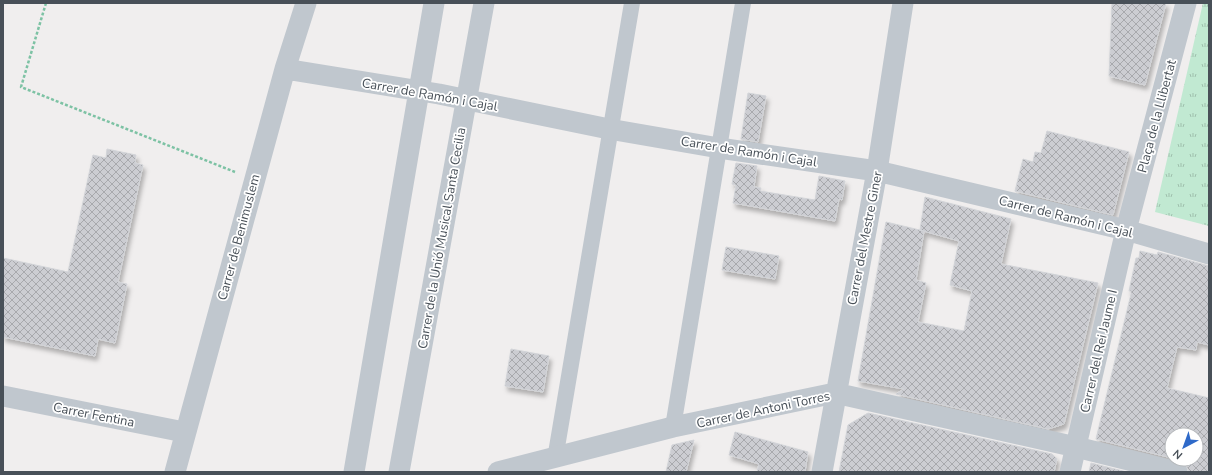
<svg xmlns="http://www.w3.org/2000/svg" width="1212" height="475" font-family="'Nunito Sans',sans-serif">
<defs>
<pattern id="park-tufts" width="24" height="20" patternUnits="userSpaceOnUse"><rect width="24" height="20" fill="#c1e9d2"/><path d="M3 7l-1-3M5 7V3M7 7l1-3M15 17l-1-3M17 17v-4M19 17l1-3" fill="none" stroke="#9fbfad"/></pattern>
<pattern id="building-cross-hatch" width="8" height="8" patternUnits="userSpaceOnUse"><rect width="8" height="8" fill="#cccdd2"/><path d="M0 0l8 8M0 8l8-8" fill="none" stroke="#a8a9ad"/></pattern>
<filter id="shadow"><feDropShadow dx="2.5" dy="4.5" stdDeviation="2" flood-color="#0004"/></filter>
</defs>
<rect width="100%" height="100%" fill="#f0eeee"/>
<!-- park -->
<path fill="url(#park-tufts)" d="M1203 3H1209V226L1155 212Z"/>
<!-- building -->
<path fill="url(#building-cross-hatch)" stroke="#d2d4d8" filter="url(#shadow)" d="M1112 3H1166L1145 85 1109 76Z
M748 93 766 96 758 142 741 139Z
M1047 131 1129 152 1113 215 1015 191 1023 159 1033 162 1035 152 1041 153Z
M107 149 136 155 135 163 143 165 118 282 127 284 115 343 98 339 95 356 3 337V258L68 272 93 155 106 158Z
M736 163 757 166 754 187 761 188 760 191 815 200 819 176 845 181 842 200 839 199 835 221 733 203 736 185 732 184Z
M925 197 1011 219 1001 264 1098 283 1064 424 1048 429 896 394 904 389 858 381 886 222 924 231 916 280 926 283 918 322 964 331 972 291 950 285 959 241 920 230Z
M726 247 779 256 775 279 722 270Z
M1140 251 1157 255 1158 252 1209 266V345L1197 342 1196 350 1177 347 1167 388 1209 398V472H1189L1185 463 1174 459H1196V435H1172V458L1096 439 1131 294V291H1129L1136 258H1139Z
M511 349 549 356 543 392 505 386Z
M868 413 1052 454 1057 459 1054 472H839L848 425Z
M735 432 808 452 805 472H757L759 464 729 455Z
M694 440 686 472H666L672 445Z
M1091 463 1127 472H1089Z"/>
<g fill="none" stroke-linecap="round" stroke-linejoin="round">
<!-- path -->
<path stroke="#7dc2a4" stroke-width="2.5" stroke-dasharray="3 2" stroke-linecap="butt" d="M46 3 21 87 235 172"/>
<!-- pedestrian -->
<path stroke="#c0c7ce" stroke-width="16" d="M673 427 743 3
M555 459 632 3"/>
<!-- minor -->
<path stroke="#c0c7ce" stroke-width="21" d="M285 69 439 94 609 129 719 148 877 171 1126 230 1209 254
M3 396 184 432
M175 472 285 69 306 3
M354 472 434 3
M399 472 484 3
M498 472 673 427 835 393 1076 447 1177 472
M822 472 877 171 903 3
M1070 472 1126 230 1186 3"/>
</g>
<g text-anchor="middle" stroke-width="3.5" stroke-linejoin="round" paint-order="stroke">
<!-- street labels -->
<g font-size="13" fill="#485058" stroke="#fff">
<text transform="translate(430 94) rotate(10)" y="5">Carrer de Ramón i Cajal</text>
<text transform="translate(1156 116) rotate(-75)" y="5">Plaça de la Llibertat</text>
<text transform="translate(749 151) rotate(9)" y="5">Carrer de Ramón i Cajal</text>
<text transform="translate(1066 216) rotate(14)" y="5">Carrer de Ramón i Cajal</text>
<text transform="translate(238 237) rotate(-75)" y="5">Carrer de Benimuslem</text>
<text transform="translate(441 238) rotate(-80)" y="5">Carrer de la Unió Musical Santa Cecilia</text>
<text transform="translate(864 238) rotate(-79)" y="5">Carrer del Mestre Giner</text>
<text transform="translate(1098 351) rotate(-77)" y="5">Carrer del Rei Jaume I</text>
<text transform="translate(763 409) rotate(-12)" y="5">Carrer de Antoni Torres</text>
<text transform="translate(94 414) rotate(11)" y="5">Carrer Fentina</text>
</g>
</g>
<!-- border -->
<rect width="1212" height="475" fill="none" stroke="#485058" stroke-width="8"/>
<!-- north arrow -->
<g transform="translate(1184 447) rotate(221)"><circle r="19" fill="#ffffff" stroke="#b6b9bc"/>
<path d="M0-3L7 15L0 10L-7 15Z" fill="#2f6ac9"/>
<text y="-6" font-size="11" font-weight="bold" text-anchor="middle" fill="#485058">N</text>
</g>
</svg>
